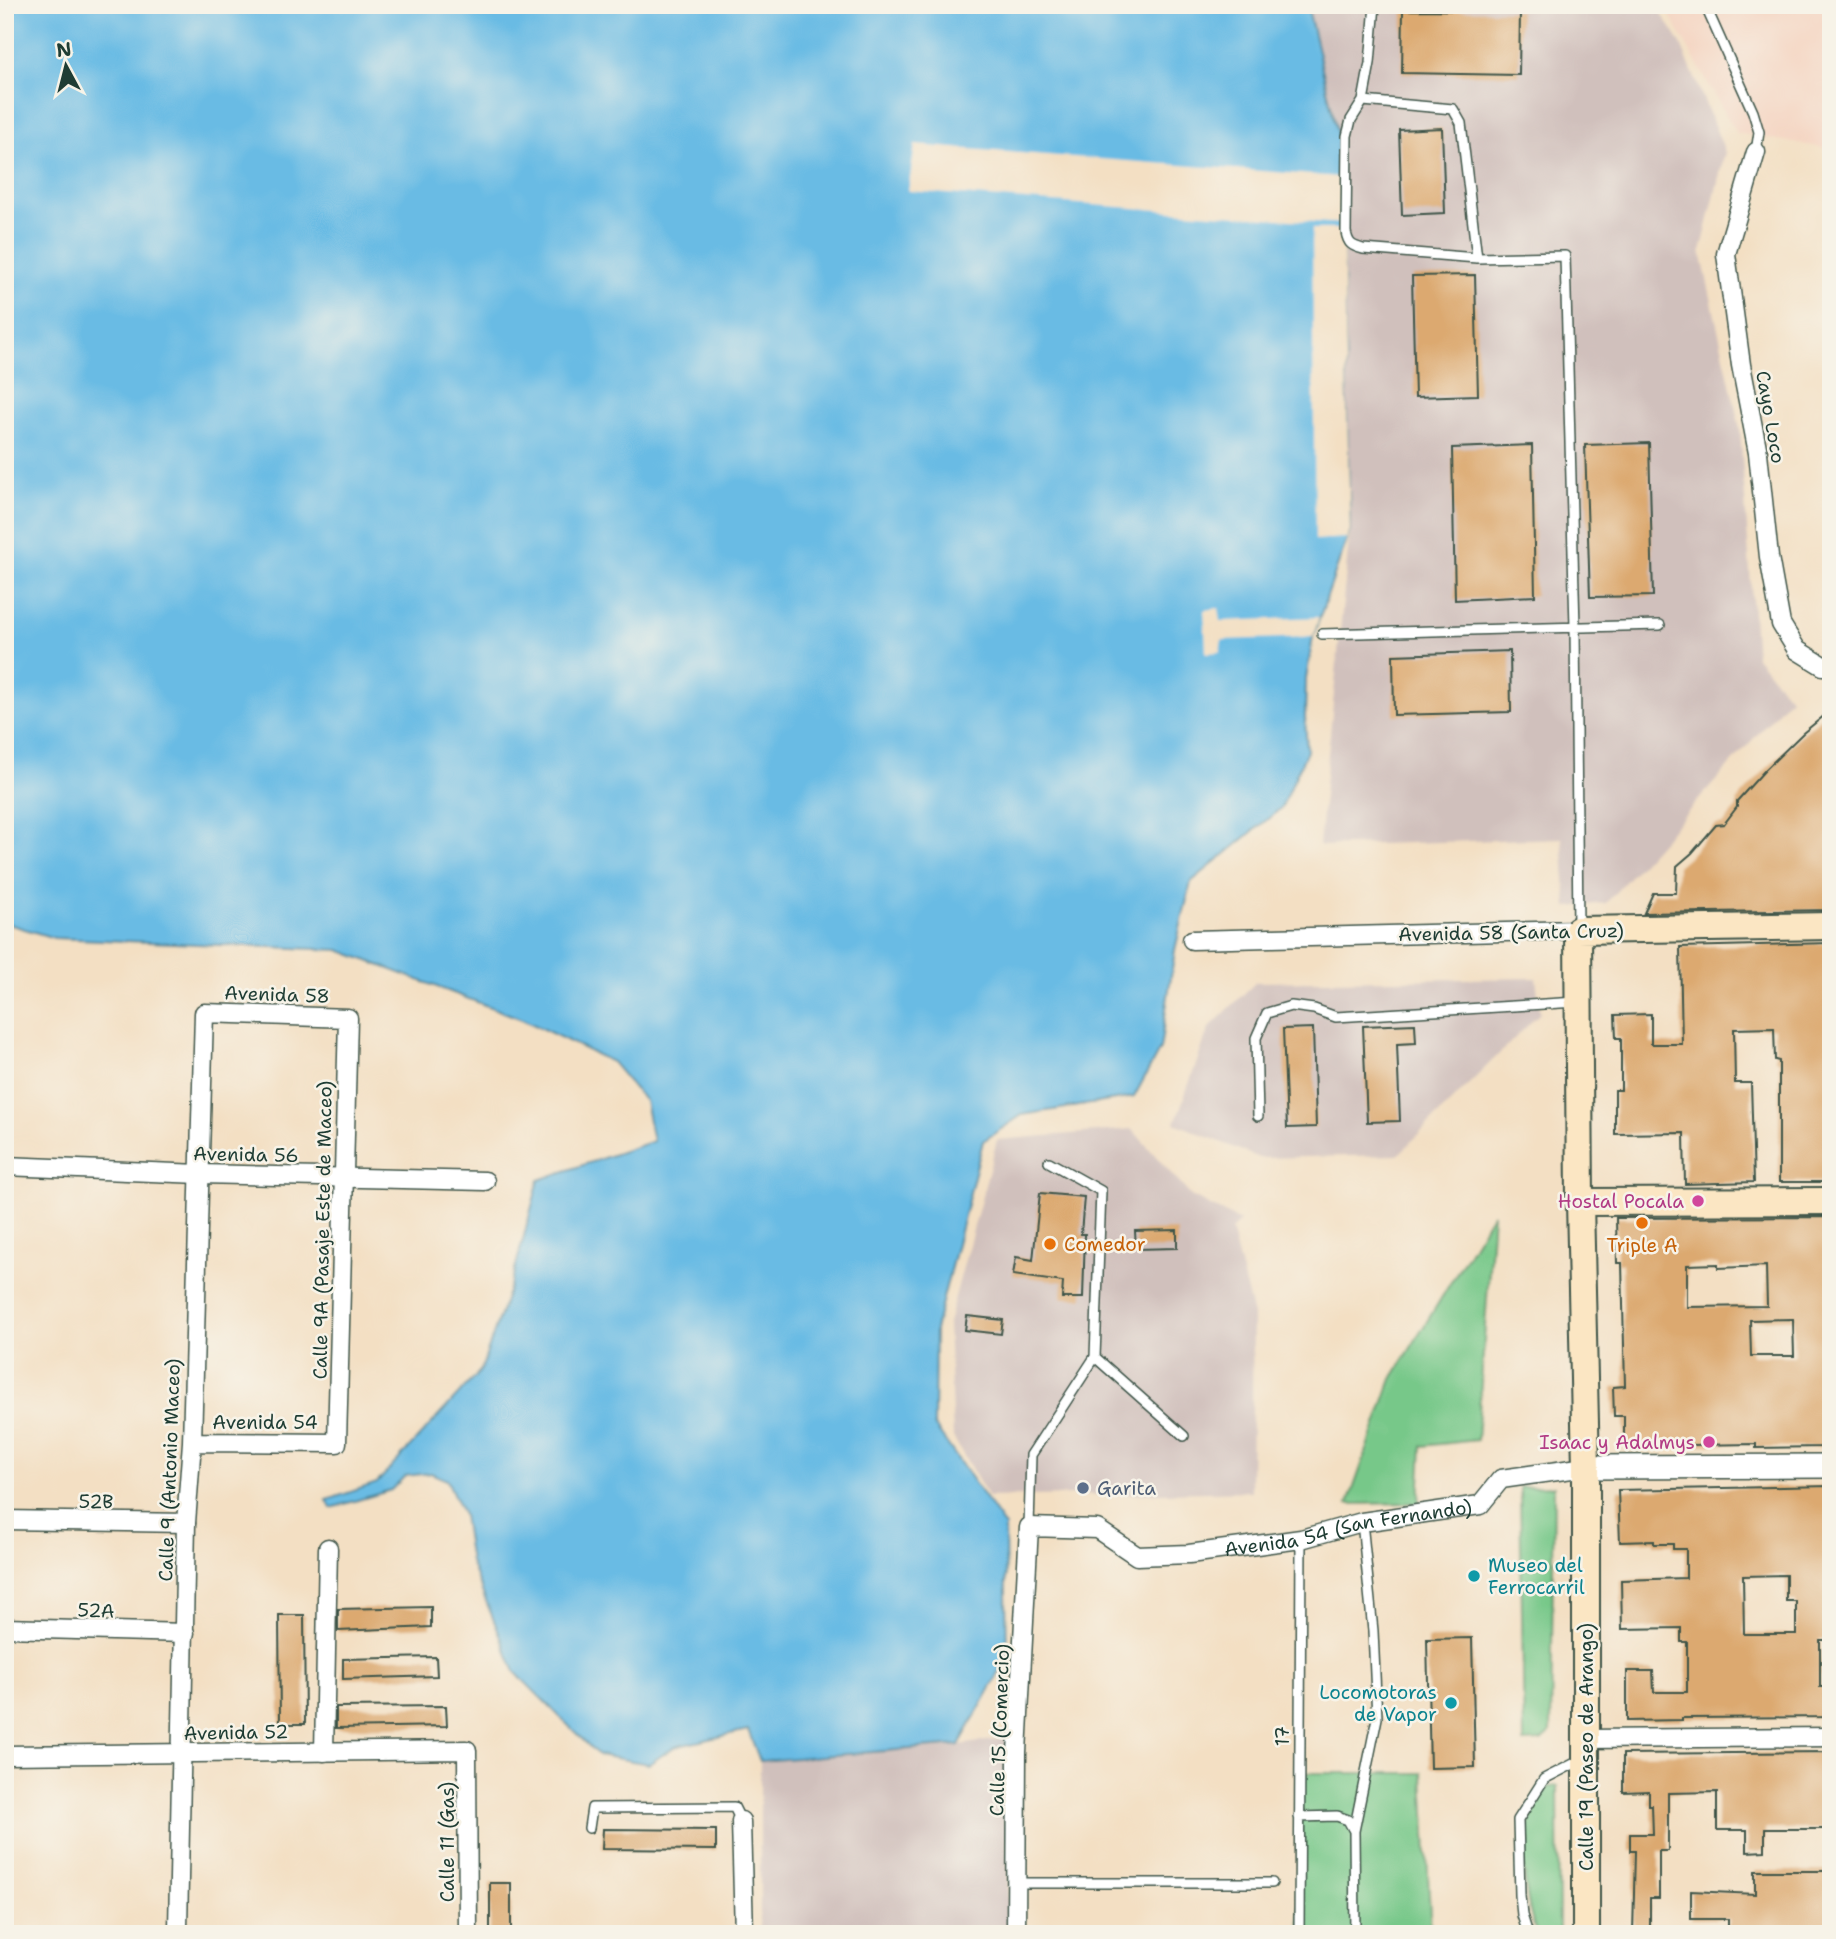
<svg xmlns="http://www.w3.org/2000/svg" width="1836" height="1939" font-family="'Shantell Sans',sans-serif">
<rect width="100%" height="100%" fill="#f7f3e8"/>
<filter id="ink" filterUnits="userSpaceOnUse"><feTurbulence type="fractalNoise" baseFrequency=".0143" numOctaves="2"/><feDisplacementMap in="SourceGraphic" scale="14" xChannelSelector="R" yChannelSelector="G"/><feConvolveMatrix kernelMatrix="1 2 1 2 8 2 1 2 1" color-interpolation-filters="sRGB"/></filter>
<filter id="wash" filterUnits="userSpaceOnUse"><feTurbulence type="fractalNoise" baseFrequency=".00686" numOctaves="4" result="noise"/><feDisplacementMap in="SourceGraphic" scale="28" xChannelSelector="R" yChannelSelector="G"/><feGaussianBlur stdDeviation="1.57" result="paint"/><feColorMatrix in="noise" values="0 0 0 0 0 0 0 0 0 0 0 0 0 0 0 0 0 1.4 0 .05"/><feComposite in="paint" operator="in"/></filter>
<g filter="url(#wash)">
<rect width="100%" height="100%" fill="#f3dfc3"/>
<!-- built -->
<path fill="#f4d3c0" d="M1664 5H1831V149L1736 133Z"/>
<!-- industrial -->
<path fill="#d0c0bc" d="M1307 5H1656L1680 42 1725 152 1701 252 1740 429 1756 657 1790 698 1606 903 1567 907 1562 838 1319 846 1350 530 1340 144Z
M1536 978 1540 1013 1398 1155 1259 1158 1175 1123 1209 1028 1256 982Z
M1132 1129 1191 1196 1240 1221 1231 1230 1253 1315 1251 1491 988 1497 953 1437 948 1323 997 1140Z
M1007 1738 1008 1934H760V1761L959 1745Z"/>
<!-- green -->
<path fill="#77c889" stroke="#4b825e" stroke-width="2" d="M1493 1213 1477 1440 1422 1446 1419 1503 1348 1504 1392 1379Z
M1554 1486 1551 1732 1541 1741 1524 1742 1520 1487Z
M1299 1773H1423L1431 1934H1300Z
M1558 1786 1559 1934H1537C1528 1914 1520 1858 1525 1837 1529 1819 1538 1802 1548 1787Z"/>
<!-- water -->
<path fill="#69bbe4" stroke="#447c8c" stroke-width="2" d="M5 5H1307L1340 144 1350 530 1313 637 1306 679 1305 717 1307 751 1281 808 1191 882 1175 950 1160 1049 1134 1097 1022 1115 983 1141 935 1330 934 1425 1005 1527 1007 1659 959 1745 760 1761 748 1730 674 1747 649 1764 598 1755 515 1672 470 1562 463 1515 447 1480 431 1473 405 1476 391 1490 331 1508 327 1500 377 1483 481 1370 513 1277 539 1180 653 1141 645 1101 612 1062 522 1019 339 950 54 938 5 923Z"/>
<!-- pier -->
<path fill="#f3dfc3" d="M915 145 1340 177 1342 224 908 191Z
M1312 229H1343L1350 530 1347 538 1315 540Z
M1219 608 1221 621 1319 617 1313 637 1222 640 1220 652 1206 653 1204 610Z"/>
<g id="blocks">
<!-- building -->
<path fill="#dca970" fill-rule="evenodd" d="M1403 10 1520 11 1519 75 1402 73Z
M1442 128 1445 213 1402 215 1399 130Z
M1475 275 1478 395 1415 397 1412 276Z
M1649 443 1653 596 1590 597 1585 445Z
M1532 445 1535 596 1455 600 1452 448Z
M1510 651 1511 712 1394 715 1393 655Z
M1831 710V910L1644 913 1653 893H1676L1677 866 1692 853 1716 825 1724 824 1737 807V801L1765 770 1803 733Z
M1831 943V1182H1779V1061L1775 1060 1774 1028 1734 1029 1735 1083H1751L1754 1182 1685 1184 1684 1133 1615 1134V1090H1621V1038H1616L1615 1015 1651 1014V1044H1682L1680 947Z
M1415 1024 1416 1043 1397 1044 1400 1121 1367 1122 1363 1026Z
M1313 1028 1316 1127 1287 1128 1283 1029Z
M1040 1193 1084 1197 1081 1234H1085L1083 1298H1062L1063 1282 1013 1275 1016 1257 1033 1260Z
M1830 1217 1831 1412H1823V1447L1756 1448V1444L1624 1446V1416H1614L1613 1387 1625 1386 1622 1263H1617L1616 1218ZM1718 1264V1268L1766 1266 1767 1306 1687 1307V1265ZM1793 1319 1794 1356H1751L1750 1320Z
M1177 1230V1248L1136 1249 1135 1231Z
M967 1316 1003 1320 1001 1334 965 1330Z
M1831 1486V1640H1820V1687H1831V1717L1682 1718V1720L1627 1721V1671H1653L1654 1692H1687V1642H1681V1628L1622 1629 1621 1580 1686 1578V1549H1673V1544H1654V1541L1620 1542 1618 1490ZM1786 1575V1601H1796V1634H1744L1743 1576Z
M431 1607V1627L338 1631V1609Z
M279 1615H304L305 1724H280Z
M1472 1638 1475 1767 1430 1768 1427 1639Z
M436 1657 437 1676 343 1679V1659Z
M446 1706 447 1726 336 1728V1707Z
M1831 1752V1829H1765V1851L1747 1852V1830H1717V1792L1668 1793V1851H1659V1898H1650V1934H1633L1635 1851H1630V1834H1653L1652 1805H1649V1791L1623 1792V1754Z
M603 1829 716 1830V1850L602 1849Z
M1755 1871H1831V1934H1728V1919H1691V1891L1755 1894Z
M490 1883H511V1934H490Z"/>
</g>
</g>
<g filter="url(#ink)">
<use href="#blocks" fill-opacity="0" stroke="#3f5549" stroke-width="2"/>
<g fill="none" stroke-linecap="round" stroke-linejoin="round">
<!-- service casing -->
<g stroke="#3f5549" stroke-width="12">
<path id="service" d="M1375 5 1370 63 1363 101 1453 109 1461 123 1477 258
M1705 5 1753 112 1759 132 1756 152
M1363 101 1351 120 1347 136 1346 232C1348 244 1352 246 1363 249L1477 258 1565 256 1575 627 1578 928
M1322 634 1660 625
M1258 1116 1256 1038 1267 1013 1291 1006 1314 1009 1336 1017 1577 1002
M1095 1357 1184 1436
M1029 1527 1031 1455 1095 1357 1101 1191 1049 1162
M1299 1817 1337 1816 1348 1820 1354 1831 1355 1934
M589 1828 592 1808 734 1807 741 1821
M1354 1831 1377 1718 1373 1631 1362 1522
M1016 1883H1272
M1299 1934 1301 1539
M1528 1934 1522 1915 1520 1895 1518 1820 1544 1779 1581 1760"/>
</g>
<!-- minor casing -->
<g stroke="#3f5549" stroke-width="21">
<g id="minor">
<path d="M1756 152 1726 254 1741 365 1758 453 1769 557 1781 624 1797 650 1823 666H1831"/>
<path d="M1192 940 1578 930"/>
<path d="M5 1166 200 1174 485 1181"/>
<path d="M5 1520 186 1523"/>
<path d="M5 1628 185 1633"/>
<path d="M1586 1739 1831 1737"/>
<path d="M324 1752 328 1548"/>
<path d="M5 1755 467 1750 468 1934"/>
<path d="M741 1821 744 1934"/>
<path d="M178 1929 186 1523 192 1442 204 1013 348 1018 337 1443 192 1442"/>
<path id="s1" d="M1016 1934 1017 1752 1029 1527 1097 1529 1137 1556 1189 1554 1301 1539 1362 1522 1480 1505 1501 1479 1586 1467"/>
</g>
</g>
<!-- tertiary casing -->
<g stroke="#3f5549" stroke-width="26">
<path id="tertiary" d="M1586 1467 1831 1466"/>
</g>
<!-- secondary casing -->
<g stroke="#3f5549" stroke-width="30">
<path id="secondary" d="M1580 1202 1831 1201
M1586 1934V1467L1580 1202 1578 930 1831 926"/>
</g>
<!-- service -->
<use href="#service" stroke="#fff" stroke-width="9"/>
<!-- minor -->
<use href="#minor" stroke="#fff" stroke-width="18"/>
<!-- tertiary -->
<use href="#tertiary" stroke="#fff" stroke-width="23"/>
<!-- secondary -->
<use href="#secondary" stroke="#fbe6c3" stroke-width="26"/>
</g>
</g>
<!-- markers -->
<g fill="#d1479c" stroke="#f7f3e8" stroke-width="2.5">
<circle cx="1698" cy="1201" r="7"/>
<circle cx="1709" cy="1442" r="7"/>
</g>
<g fill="#e8710a" stroke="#f7f3e8" stroke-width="2.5">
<circle cx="1642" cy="1223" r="7"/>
<circle cx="1050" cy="1244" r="7"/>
</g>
<circle fill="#5c6f8a" stroke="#f7f3e8" stroke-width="2.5" cx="1083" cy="1488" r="7"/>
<g fill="#0f9aa8" stroke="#f7f3e8" stroke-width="2.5">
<circle cx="1474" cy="1576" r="7"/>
<circle cx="1451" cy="1703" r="7"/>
</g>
<g text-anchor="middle" stroke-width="5" stroke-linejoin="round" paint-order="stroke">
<!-- street labels -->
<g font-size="19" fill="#1f3d34" stroke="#f7f3e8">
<text transform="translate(1771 417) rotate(80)" y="7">Cayo Loco</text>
<text transform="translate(1511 932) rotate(-1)" y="7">Avenida 58 (Santa Cruz)</text>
<text transform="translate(277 994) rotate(2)" y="7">Avenida 58</text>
<text transform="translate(246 1154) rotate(1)" y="7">Avenida 56</text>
<text transform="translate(322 1230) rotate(-89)" y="7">Calle 9A (Pasaje Este de Maceo)</text>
<text x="265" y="1429">Avenida 54</text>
<text transform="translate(169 1470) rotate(-88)" y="7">Calle 9 (Antonio Maceo)</text>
<text transform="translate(96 1501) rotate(1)" y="7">52B</text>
<text dy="7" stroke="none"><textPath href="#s1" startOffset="737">Avenida 54 (San Fernando)</textPath></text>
<text transform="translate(96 1610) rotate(2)" y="7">52A</text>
<text transform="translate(999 1730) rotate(-88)" y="7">Calle 15 (Comercio)</text>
<text transform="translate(236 1732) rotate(-1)" y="7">Avenida 52</text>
<text transform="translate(1282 1736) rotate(-90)" y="7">17</text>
<text transform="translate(1586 1747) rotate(-90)" y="7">Calle 19 (Paseo de Arango)</text>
<text transform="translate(447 1842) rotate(-90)" y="7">Calle 11 (Gas)</text>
</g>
<!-- hotel labels -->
<g font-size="19" fill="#b23c85" stroke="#f7f3e8" text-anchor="end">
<text x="1684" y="1208">Hostal Pocala</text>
<text x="1695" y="1449">Isaac y Adalmys</text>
</g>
<!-- food labels -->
<g font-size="19" fill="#c56008" stroke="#f7f3e8" text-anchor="start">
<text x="1064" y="1251">Comedor</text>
<text x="1642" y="1252" text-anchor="middle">Triple A</text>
</g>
<!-- service labels -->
<g font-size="19" fill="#4e5e75" stroke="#f7f3e8" text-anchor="start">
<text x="1097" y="1495">Garita</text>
</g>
<!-- culture labels -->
<g font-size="19" fill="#0d838f" stroke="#f7f3e8" text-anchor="start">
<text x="1488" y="1572">Museo del<tspan x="1488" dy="22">Ferrocarril</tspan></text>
<text x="1437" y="1699" text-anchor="end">Locomotoras<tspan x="1437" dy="22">de Vapor</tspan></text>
</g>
</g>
<!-- margin -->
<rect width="1836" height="1939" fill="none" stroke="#f7f3e8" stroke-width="28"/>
<!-- north arrow -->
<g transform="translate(66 66) rotate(353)" stroke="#f7f3e8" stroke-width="5" paint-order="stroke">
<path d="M0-5L12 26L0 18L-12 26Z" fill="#1f3d34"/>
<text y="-10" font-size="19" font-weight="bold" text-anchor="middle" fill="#1f3d34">N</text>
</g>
</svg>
